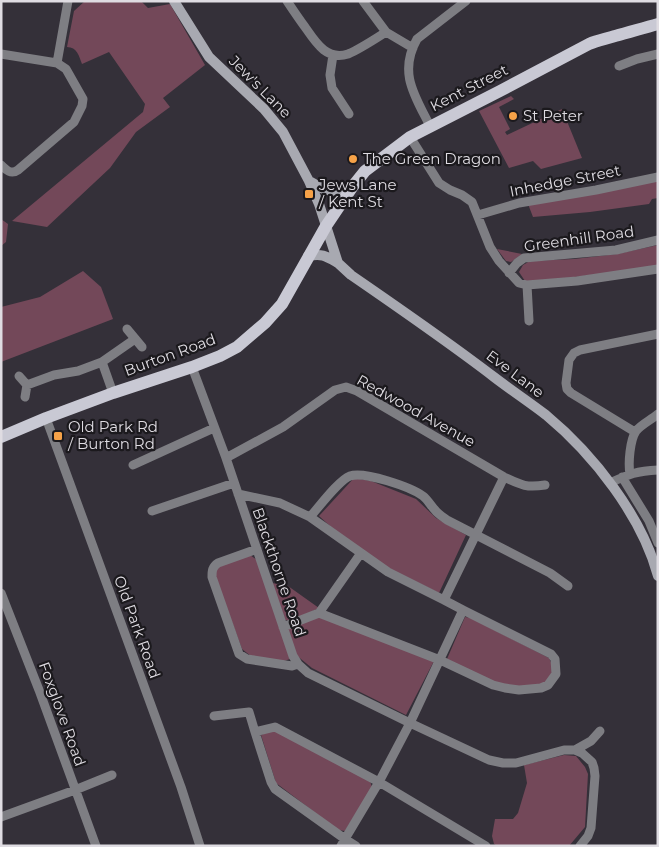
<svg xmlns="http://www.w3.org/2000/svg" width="659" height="847" font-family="Montserrat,sans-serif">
<rect width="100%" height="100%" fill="#343039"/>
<!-- green -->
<path fill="#734859" d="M85 1H141L148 8 170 4 205 65 163 98 170 107 136 132 110 168 47 227 12 221 143 112 145 104 109 52 82 64C79 56 77 47 67 47L74 11Z
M511 96 514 99 499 107 510 129 505 132 507 135 562 109 582 158 541 169 533 161 509 168 479 111Z
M658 180V198L652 199 649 204 590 212 533 217 528 204Z
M1 219 8 224 6 242 1 246Z
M658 245V266L531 283 525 281 519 272 523 265 530 261 574 259 617 254Z
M497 249 522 254 511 262 506 261Z
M83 271 101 287 113 319 1 362V307L40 297Z
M354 478 371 481 416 499 436 518 466 535 439 593 388 568 340 535 319 516Z
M250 555 257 560 290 659 281 662 252 657 242 649 215 576 216 570 219 566Z
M272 583 288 586 319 608 292 621 285 620Z
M319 617 434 661 406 715 312 668 296 655 287 628Z
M465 617 471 618 549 658C554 668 554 671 549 682 532 687 510 688 494 682 479 677 462 666 447 659Z
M273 730 370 781 372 787 345 831 338 830 276 783 261 735Z
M564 755 576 756 585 767 588 774 585 827 569 846H497L494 844 492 836 495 819H513L518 813 527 783 524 765Z"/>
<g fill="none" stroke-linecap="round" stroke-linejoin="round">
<!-- street -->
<path stroke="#7e7e83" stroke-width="9" d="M287 1C293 10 299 19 305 27 316 43 327 61 348 54 360 49 375 39 386 32
M363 1 386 32 413 48
M1 54 57 63 66 69 83 99 82 106 74 122 18 170C11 175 6 170 1 165
M333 55 330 75 332 88 349 114
M57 63 68 1
M619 66 637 59 658 54
M430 126C415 96 398 73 417 39L466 1
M410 137 439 183 450 190 462 195 472 202 490 247 499 261 519 283 527 285 529 321
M478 215 519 203 596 190 658 177
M509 273 517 263 524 258 616 250 658 240
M527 285 577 281 658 269
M127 329 142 347
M102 362 113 393
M192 367 226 458 293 656 298 664 308 673 410 723 489 760 503 763H516L564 750H575L582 753 592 762 594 768 595 776 591 828 588 836 580 846
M19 376 27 385 25 397
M27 385 54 375 78 371 102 362 135 339
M46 418 181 787 200 846
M635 432 571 393 567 389 566 383 569 360 574 353 580 350 658 334
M226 458 283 427 335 390 346 387 357 391 504 477C521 485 526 488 545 485
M133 465 214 428
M630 474C628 463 630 440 636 431 642 424 651 420 658 414
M622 477 649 521 658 543
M610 483C629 474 637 471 658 470
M238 494 280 503 310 517 388 572 444 600 504 477
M152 511 234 483
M310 517C319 507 339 480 350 476 364 471 411 487 423 496 428 500 431 506 435 510 438 514 443 517 447 520L550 573 568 586
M257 549 218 563C212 567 212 571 212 577L239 654 247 659 292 666 298 664
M1 593 39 690 96 846
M444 600 463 610
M319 613 440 660 493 685 505 688 519 690 541 688 548 685 556 674 555 659 551 654 463 610 410 723 379 782 486 846
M283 627 319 613 361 553
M214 716 249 712 255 732
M275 727 379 782 345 839 275 789 271 782 255 732Z
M575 750 591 741 600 731
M1 817 75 790 112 775
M341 846 345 839 356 846"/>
<!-- secondary -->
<path stroke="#a8a9b1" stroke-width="10" d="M174 1 209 57 264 109 283 132 309 181 319 204 338 263 351 275C399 308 447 341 494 377 511 390 529 402 546 415 593 454 642 516 658 576
M309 181C330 193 329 193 353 186
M308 256C322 253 326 256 338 263"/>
<!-- primary -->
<path stroke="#c9c9d4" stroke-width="12" d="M1 437 46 418 113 393 192 367 220 356 237 347 265 323 282 304 326 226 353 186 365 171 410 137 500 91 589 44C598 40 606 39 615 36 630 32 643 28 658 24"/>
</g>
<!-- markers -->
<g fill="#f6a248" stroke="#1b191d" stroke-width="2">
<circle cx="513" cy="116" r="5"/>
<circle cx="353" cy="159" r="5"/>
<rect x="304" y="189" width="10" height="10" rx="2.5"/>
<rect x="53" y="431" width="10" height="10" rx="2.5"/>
</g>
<g text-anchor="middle" stroke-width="4.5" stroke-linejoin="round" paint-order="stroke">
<!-- street labels -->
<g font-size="15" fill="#dfdce2" stroke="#1b191d">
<text transform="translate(260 87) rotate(45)" y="5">Jew's Lane</text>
<text transform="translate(469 88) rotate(-27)" y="5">Kent Street</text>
<text transform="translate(565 181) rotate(-11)" y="5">Inhedge Street</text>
<text transform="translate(579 239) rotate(-8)" y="5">Greenhill Road</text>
<text transform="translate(170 355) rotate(-20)" y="5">Burton Road</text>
<text transform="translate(515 374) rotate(37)" y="5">Eve Lane</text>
<text transform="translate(416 411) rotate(29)" y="5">Redwood Avenue</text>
<text transform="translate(279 572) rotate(71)" y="5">Blackthorne Road</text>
<text transform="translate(137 627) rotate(70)" y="5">Old Park Road</text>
<text transform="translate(62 714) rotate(70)" y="5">Foxglove Road</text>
</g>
<!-- poi labels -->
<g font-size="15" fill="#dfdce2" stroke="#1b191d" text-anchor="start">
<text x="523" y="121">St Peter</text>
<text x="363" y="164">The Green Dragon</text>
<text x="319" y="190">Jews Lane<tspan x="319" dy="17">/ Kent St</tspan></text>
<text x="68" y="432">Old Park Rd<tspan x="68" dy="17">/ Burton Rd</tspan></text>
</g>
</g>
<!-- border -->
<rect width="659" height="847" fill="none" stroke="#dfdce2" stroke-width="5"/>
</svg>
